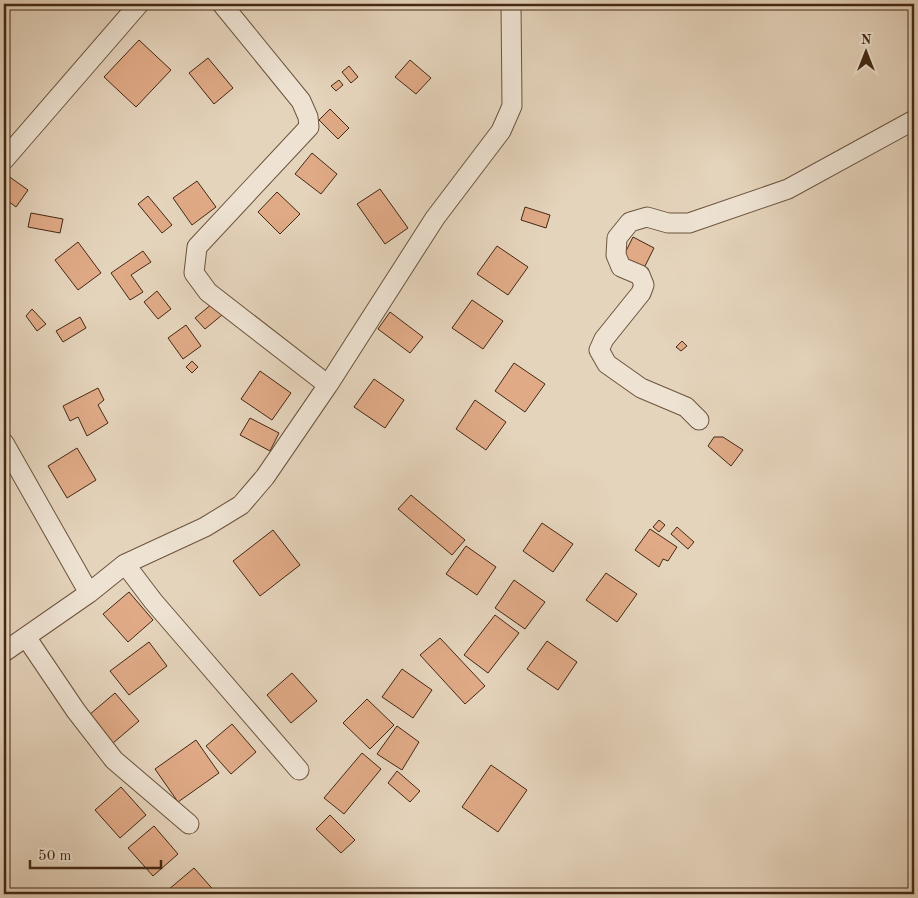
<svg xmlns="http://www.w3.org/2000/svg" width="918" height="898" font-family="'Old Standard TT',serif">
<rect width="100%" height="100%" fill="#e5d4bc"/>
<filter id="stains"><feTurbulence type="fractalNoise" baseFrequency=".004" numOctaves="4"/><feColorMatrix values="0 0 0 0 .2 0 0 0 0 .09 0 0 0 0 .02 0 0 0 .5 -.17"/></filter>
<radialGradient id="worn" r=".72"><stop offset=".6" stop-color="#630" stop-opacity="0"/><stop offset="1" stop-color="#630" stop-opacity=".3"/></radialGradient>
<!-- building -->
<path fill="#e0aa87" stroke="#442813" d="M139 40 171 70 136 107 104 77Z
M208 58 233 88 214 104 189 73Z
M410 60 431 78 416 94 395 77Z
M349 66 358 77 351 83 342 72Z
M339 80 343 85 336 91 331 86Z
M330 109 349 128 338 139 319 120Z
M312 153 337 174 321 194 295 174Z
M4 173 28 190 16 207 4 198Z
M197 181 216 207 192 225 173 198Z
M380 189 408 228 385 244 357 204Z
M277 192 300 214 280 234 258 212Z
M148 196 172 225 162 233 138 204Z
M525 207 550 215 546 228 521 220Z
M31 213 63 219 60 233 28 227Z
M633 237 654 248 643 270 623 257Z
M78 242 101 273 78 290 55 260Z
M497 246 528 267 508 295 477 274Z
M143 251 151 262 131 275 143 292 130 300 111 273Z
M157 291 171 309 158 319 144 302Z
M472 300 503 321 483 349 452 328Z
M213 303 222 315 205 329 195 318Z
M32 309 46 324 37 331 26 316Z
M390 312 423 337 410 353 378 329Z
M80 317 86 328 63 342 56 331Z
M186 325 201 346 183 359 168 338Z
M682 341 687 346 681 351 676 347Z
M192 361 198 367 192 373 186 367Z
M514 363 545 384 525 412 495 391Z
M260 371 291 393 272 420 241 399Z
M374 379 404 400 385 428 354 407Z
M98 388 104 400 98 405 108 423 87 436 78 417 70 421 63 406Z
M475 400 506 422 486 450 456 429Z
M250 418 279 433 270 451 240 435Z
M714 437H723L743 450 731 466 708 446Z
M77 448 96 480 67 498 48 466Z
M411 495 465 540 452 555 398 509Z
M659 520 665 525 659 532 653 527Z
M542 523 573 544 553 572 523 551Z
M677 527 694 542 688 549 671 534Z
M650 529 677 547 668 561 663 559 659 567 635 550Z
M273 530 300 565 260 596 233 561Z
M466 546 496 567 477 595 446 574Z
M606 573 637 594 617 622 586 600Z
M514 580 545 602 525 629 495 608Z
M129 592 153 620 128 642 103 614Z
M495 615 519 633 488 673 464 655Z
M440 638 485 686 465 704 420 655Z
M547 641 577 662 558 690 527 669Z
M149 642 167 666 129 695 110 671Z
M402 669 432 690 413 718 382 697Z
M292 673 317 701 291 723 267 695Z
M115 693 139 721 113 743 89 715Z
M367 699 394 725 370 749 343 723Z
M232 724 256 752 231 774 206 746Z
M397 726 419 742 402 770 377 754Z
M196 740 219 773 178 802 155 769Z
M362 753 381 769 344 814 324 798Z
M491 765 527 790 498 832 462 807Z
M397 771 420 791 410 802 388 783Z
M121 787 146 815 120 838 95 810Z
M330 815 355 840 341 853 316 829Z
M154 826 178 854 153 876 128 848Z
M194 868 217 894H172L168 890Z"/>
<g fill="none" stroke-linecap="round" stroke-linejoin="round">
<!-- minor casing -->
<g stroke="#6c533d" stroke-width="21">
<path id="minor" d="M222 4 301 101 308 117 309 127 197 247 194 273 208 292 328 385
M4 160 139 4
M699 420 686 407 641 388 607 364 599 350 604 339 641 293 644 285 640 275 621 267 616 255 617 238 630 222 647 217 668 223H689L788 189 914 120
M4 443 89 593
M125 564 153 601 299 770
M26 637 76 711 114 760 189 824
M4 652 89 593 125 564 205 527 241 505 265 477 328 385 435 218 501 131 512 106 511 4"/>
</g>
<!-- minor -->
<use href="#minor" stroke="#eee3d3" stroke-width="19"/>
</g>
<!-- margin -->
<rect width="918" height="898" fill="none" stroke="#e5d4bc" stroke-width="20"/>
<rect x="5" y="5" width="908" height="888" fill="none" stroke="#442813" stroke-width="2.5"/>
<rect x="10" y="10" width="898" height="878" fill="none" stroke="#442813"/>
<!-- north arrow -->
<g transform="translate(866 52)" stroke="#eee3d3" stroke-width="4" paint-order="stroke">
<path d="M0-4L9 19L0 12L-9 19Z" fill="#442813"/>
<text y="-8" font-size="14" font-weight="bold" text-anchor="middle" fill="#442813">N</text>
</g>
<!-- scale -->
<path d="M30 860v8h131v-8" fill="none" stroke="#442813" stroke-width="2.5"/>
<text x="38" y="860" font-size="15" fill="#442813" stroke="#eee3d3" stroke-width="4" paint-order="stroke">50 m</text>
<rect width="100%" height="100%" filter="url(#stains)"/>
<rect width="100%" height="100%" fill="url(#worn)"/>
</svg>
